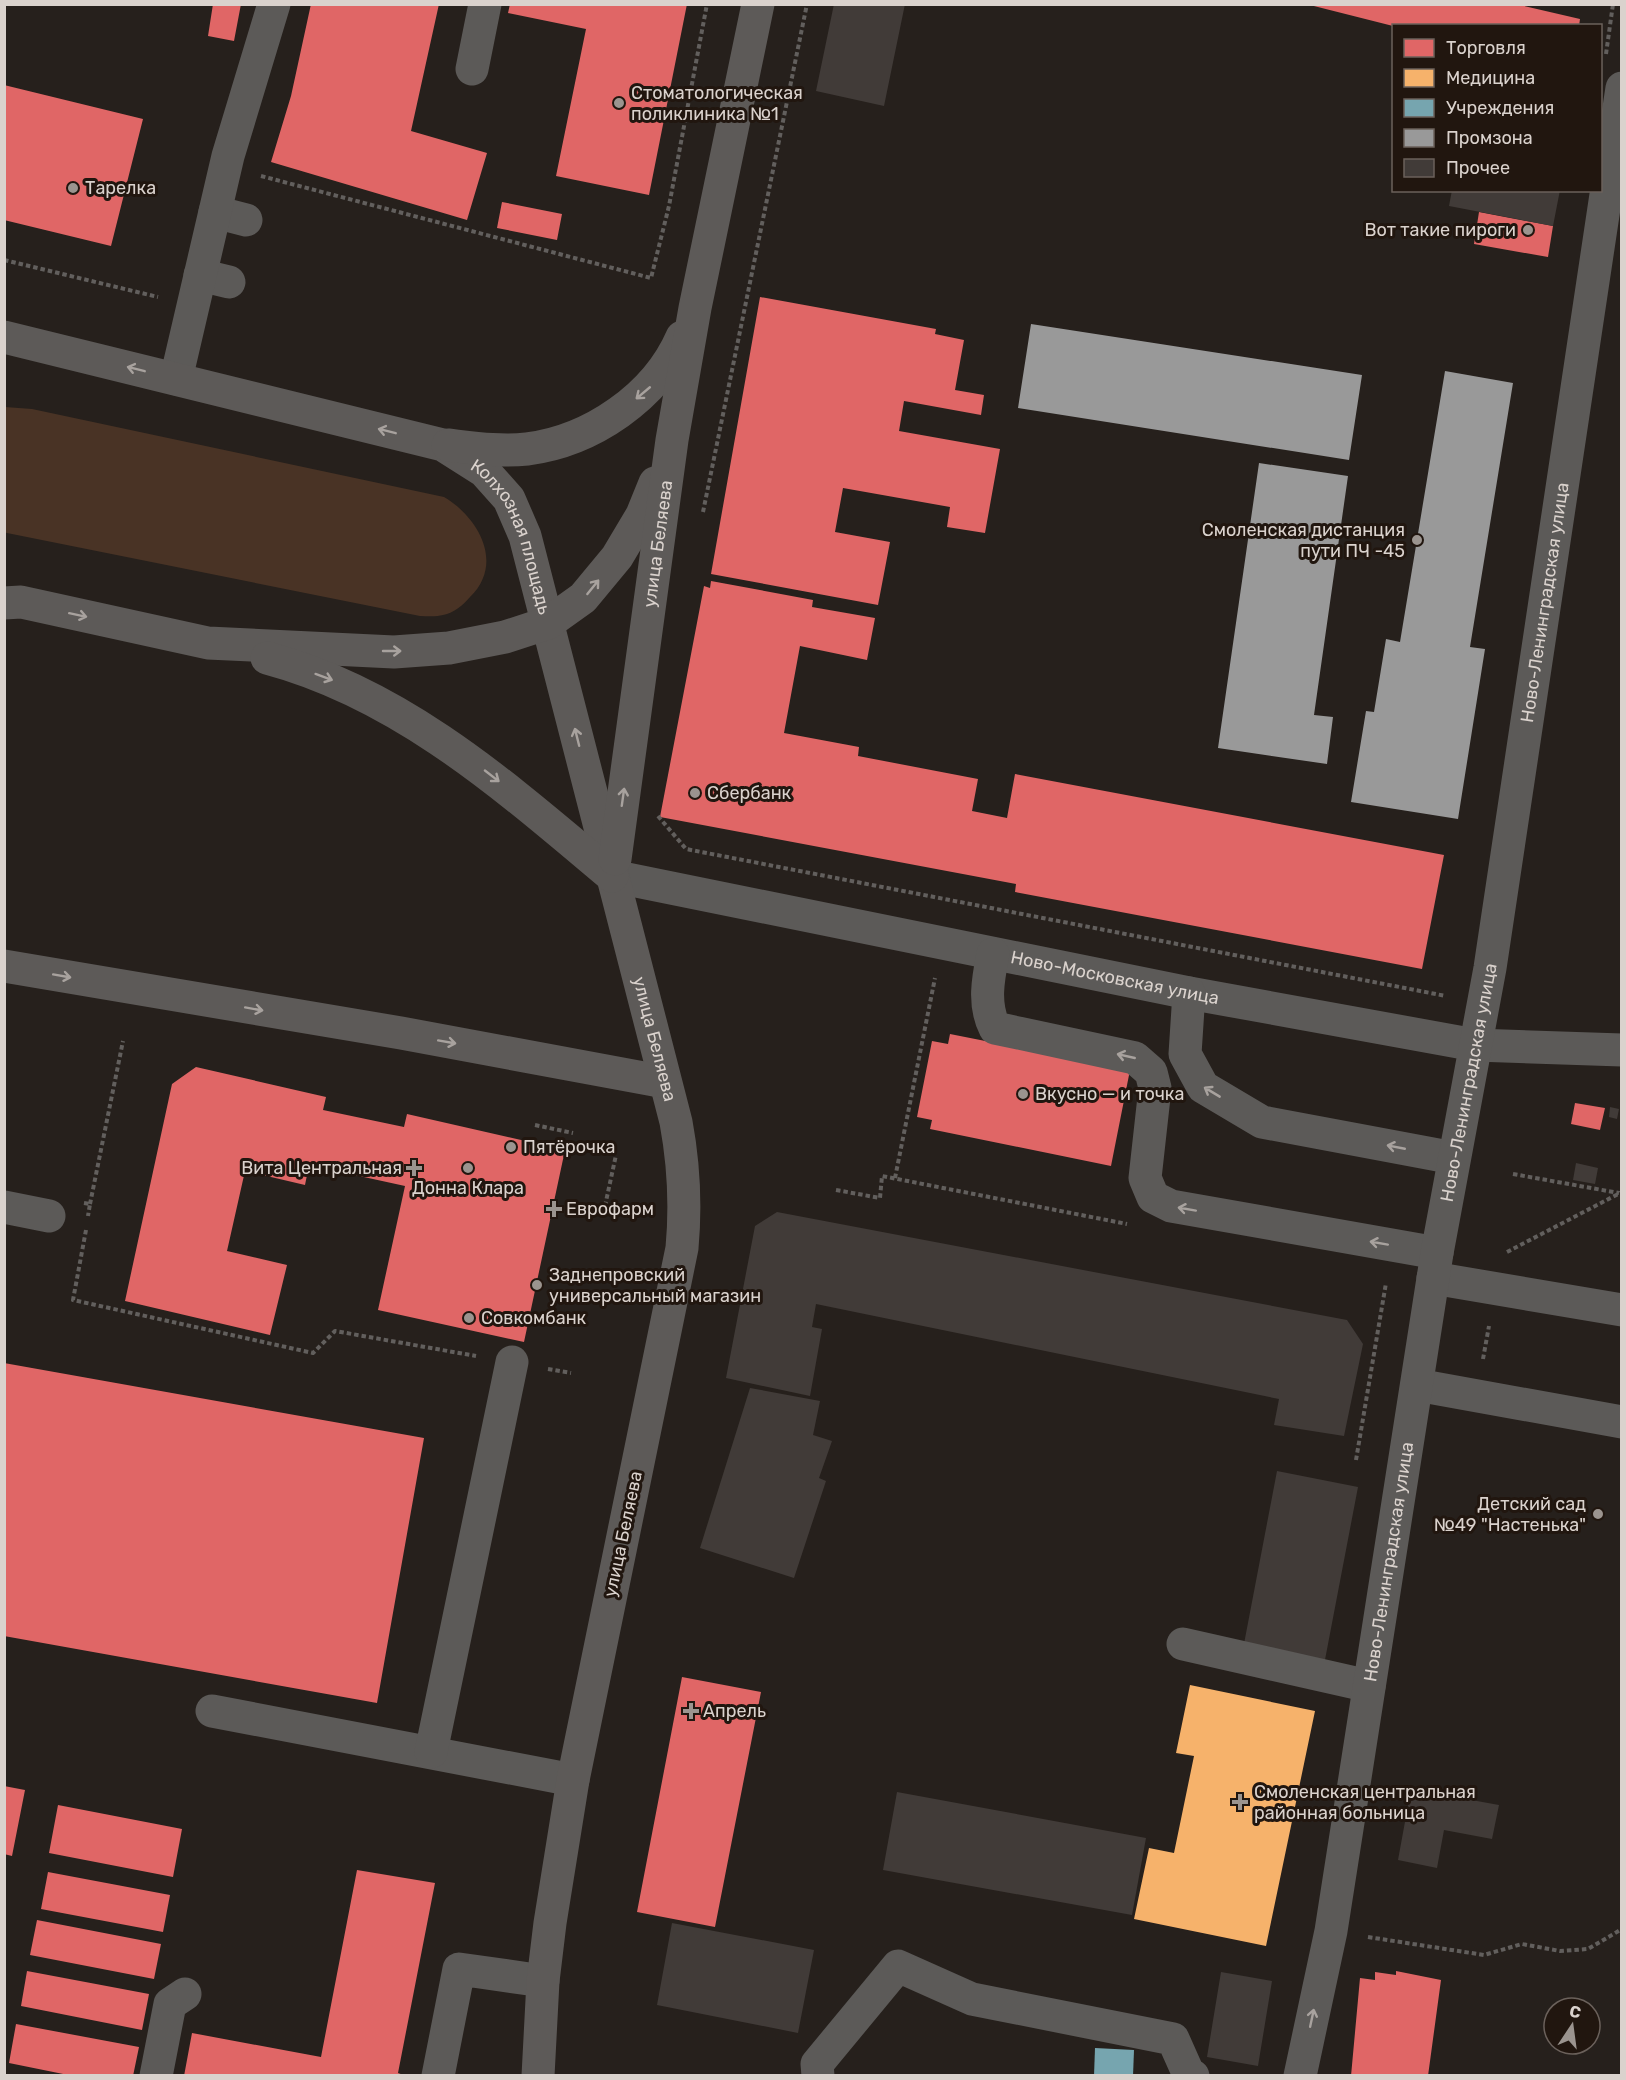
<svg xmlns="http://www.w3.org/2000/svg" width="1626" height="2080" font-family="Rubik,sans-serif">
<rect width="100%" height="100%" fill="#26201c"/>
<!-- green -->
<path fill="#493325" d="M5 407 32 409 444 497C478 517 505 563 470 597 463 605 454 613 443 615 436 617 427 616 420 616L7 533 4 532Z"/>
<!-- shops -->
<path fill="#e06666" d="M213 4H241L234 41 208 36Z
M311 4H439L411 131 487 153 467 220 271 162 291 96Z
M510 4H687L649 195 556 176 586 29 508 13Z
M1306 4H1516L1580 19 1579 26H1393Z
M4 85 143 119 111 246 4 220Z
M502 202 562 214 557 240 497 228Z
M1479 212 1553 226 1548 257 1474 244Z
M760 297 936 329 935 334 964 340 955 390 984 395 981 415 904 401 899 431 1000 449 985 533 947 527 950 507 843 488 835 532 890 542 878 605 711 574Z
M711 581 813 600 812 607 875 618 867 660 800 646 784 733 859 747 858 756 978 779 972 811 1007 818 1015 774 1444 855 1422 969 1015 892 1016 884 660 817 704 586 710 588Z
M950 1034 1130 1070 1111 1166 930 1129 932 1120 917 1117 932 1041 948 1044Z
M196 1067 326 1097 323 1110 404 1127 407 1114 565 1150 524 1342 378 1310 405 1186 309 1165 305 1185 245 1171 227 1251 287 1265 270 1335 125 1301 172 1084Z
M1575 1103 1605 1108 1600 1130 1571 1124Z
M4 1363 424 1438 377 1703 4 1636Z
M682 1677 761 1692 715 1927 637 1912Z
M4 1786 25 1790 12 1856 4 1854Z
M58 1805 182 1829 173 1877 49 1853Z
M357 1870 435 1883 398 2073 406 2076H184L192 2033 321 2057Z
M48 1872 170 1895 163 1932 41 1909Z
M37 1920 161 1944 154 1979 30 1955Z
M27 1971 149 1994 142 2030 21 2006Z
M1396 1971 1441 1980 1428 2076H1351L1360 1978 1375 1980V1972L1396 1975Z
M16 2024 139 2047 133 2076H73L9 2063Z"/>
<!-- health -->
<path fill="#f6b26b" d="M1190 1685 1315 1711 1266 1946 1134 1919 1149 1848 1174 1853 1194 1756 1176 1753Z"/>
<!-- public -->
<path fill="#76a5af" d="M1095 2048 1134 2050 1133 2076H1094Z"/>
<!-- industry -->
<path fill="#999" d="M1031 324 1362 375 1349 460 1018 408Z
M1445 371 1513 383 1470 647 1485 649 1458 819 1351 802 1366 711 1374 712 1386 639 1400 642Z
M1259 463 1348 476 1314 715 1333 717 1327 764 1218 748Z"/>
<!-- building -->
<path fill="#413b38" d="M834 4H905L884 106 816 91Z
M1452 190H1560L1553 226 1449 206Z
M1610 1107 1619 1109 1617 1119 1609 1117Z
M1576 1163 1598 1168 1595 1184 1573 1180Z
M777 1212 1347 1320 1363 1344 1344 1436 1274 1425 1279 1399 816 1304 812 1327 822 1329 810 1396 726 1378 755 1226Z
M750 1388 820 1401 813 1435 832 1441 819 1478 826 1481 794 1578 700 1548Z
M1277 1471 1358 1487 1324 1665 1243 1649Z
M1411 1789 1499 1805 1492 1839 1444 1830 1437 1868 1398 1860Z
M897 1792 1146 1838 1132 1915 883 1870Z
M672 1923 814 1950 798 2033 657 2005Z
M1221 1972 1272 1981 1258 2066 1207 2057Z"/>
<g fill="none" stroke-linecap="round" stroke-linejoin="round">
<!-- path -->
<path stroke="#625f5d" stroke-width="4" stroke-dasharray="4.5 3" stroke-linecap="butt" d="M1606 54 1613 4
M261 176 651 278 669 206 707 4
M4 260 158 297
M703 512 807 4
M658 816 686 849 1446 996
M535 1125 573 1133
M1513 1174 1619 1193
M895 1178 935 978
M836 1190 880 1198 882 1176 1127 1224
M84 1203 90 1204 88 1216
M90 1204 123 1041
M605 1206 616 1155
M86 1230 73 1300 313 1353 335 1331 476 1356
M1507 1252 1622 1192
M1483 1359 1489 1326
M548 1369 571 1373
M1356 1460 1386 1283
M1368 1937 1484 1955 1522 1944 1560 1951 1588 1949 1622 1929"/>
<!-- minor -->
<g stroke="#5c5a58" stroke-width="33">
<path d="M472 69 485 4"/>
<path d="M215 212 246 220"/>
<path d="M200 275 229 282"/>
<path d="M176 379 228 156 274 4"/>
<path id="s1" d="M612 876 1189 993 1475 1045 1622 1050"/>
<path d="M993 954C988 979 983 1005 995 1028L1135 1058 1151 1072 1155 1088 1145 1178 1153 1197 1171 1206 1437 1253"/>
<path d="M1189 993 1185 1054 1203 1087 1262 1122 1454 1158"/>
<path d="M4 1207 49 1216"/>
<path d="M1433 1278 1622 1310"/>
<path d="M1417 1385 1622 1422"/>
<path d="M1183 1644 1369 1686"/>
<path d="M212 1711 573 1780"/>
<path d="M431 1752 512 1362"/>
<path d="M156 2076 170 2004 185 1994"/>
<path d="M438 2076 459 1969 543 1981"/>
<path d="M818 2076 817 2064 898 1966 972 1999 1173 2039 1189 2075 1193 2076"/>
<path id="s2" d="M1300 2076 1331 1931 1437 1253 1490 968 1622 88"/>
</g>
<!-- major -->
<g stroke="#5d5a58" stroke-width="33">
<path id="s3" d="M4 337 443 445 484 471 509 499 525 536 676 1122C684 1165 686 1204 682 1248L573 1780 550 1923 543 1981 538 2076"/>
<path d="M448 445C474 448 501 452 527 449 591 441 656 397 682 337"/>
<path d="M4 603 21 602 208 643 394 652 449 648 505 637 548 623 583 598 617 557 642 515 655 483"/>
<path d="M267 658C402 694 507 788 612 876"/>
<path id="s4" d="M615 859 672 440 695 308 758 4"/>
<path d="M4 966 401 1033 665 1082"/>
</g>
</g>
<!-- one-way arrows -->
<defs><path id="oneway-shaft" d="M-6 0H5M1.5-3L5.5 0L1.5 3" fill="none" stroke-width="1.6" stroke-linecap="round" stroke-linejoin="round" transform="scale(1.5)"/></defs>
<g stroke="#a8a29e">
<use href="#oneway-shaft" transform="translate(136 369) rotate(-166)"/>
<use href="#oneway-shaft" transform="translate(643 393) rotate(140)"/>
<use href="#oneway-shaft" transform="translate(387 431) rotate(-166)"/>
<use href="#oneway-shaft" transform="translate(593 587) rotate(-51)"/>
<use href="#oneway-shaft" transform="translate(78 615) rotate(12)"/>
<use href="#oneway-shaft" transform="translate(392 651)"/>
<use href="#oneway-shaft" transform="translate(324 677) rotate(20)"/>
<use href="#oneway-shaft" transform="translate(577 737) rotate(-104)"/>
<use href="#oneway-shaft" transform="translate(492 776) rotate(38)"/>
<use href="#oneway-shaft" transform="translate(623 797) rotate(-82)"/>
<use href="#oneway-shaft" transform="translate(62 976) rotate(10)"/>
<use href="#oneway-shaft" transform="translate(254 1009) rotate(10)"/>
<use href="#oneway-shaft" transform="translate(447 1042) rotate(10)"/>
<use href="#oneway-shaft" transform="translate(1126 1056) rotate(-167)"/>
<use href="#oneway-shaft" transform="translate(1212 1092) rotate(-149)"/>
<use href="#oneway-shaft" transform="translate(1396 1147) rotate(-169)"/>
<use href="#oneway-shaft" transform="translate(1187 1209) rotate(-170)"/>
<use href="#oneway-shaft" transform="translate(1379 1243) rotate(-170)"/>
<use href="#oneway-shaft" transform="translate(1312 2018) rotate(-78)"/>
</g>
<!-- markers -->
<g fill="#9b948f" stroke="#21160f" stroke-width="2">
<circle cx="619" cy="103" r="6"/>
<circle cx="73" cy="188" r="6"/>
<circle cx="1528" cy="230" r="6"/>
<circle cx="1417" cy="540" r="6"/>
<circle cx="695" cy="793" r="6"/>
<circle cx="1023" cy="1094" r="6"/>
<circle cx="511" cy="1147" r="6"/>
<path d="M411 1159h6v6h6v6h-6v6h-6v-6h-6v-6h6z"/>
<circle cx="468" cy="1168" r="6"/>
<path d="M551 1200h6v6h6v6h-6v6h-6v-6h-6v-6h6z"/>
<circle cx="537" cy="1285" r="6"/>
<circle cx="469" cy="1318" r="6"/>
<circle cx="1598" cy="1514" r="6"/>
<path d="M688 1702h6v6h6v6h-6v6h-6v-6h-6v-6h6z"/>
<path d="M1237 1793h6v6h6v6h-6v6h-6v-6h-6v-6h6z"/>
</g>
<g text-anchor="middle" stroke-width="6" stroke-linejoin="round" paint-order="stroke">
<!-- poi labels -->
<g font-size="18" fill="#dad2cd" stroke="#21160f" text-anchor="start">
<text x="631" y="99">Стоматологическая<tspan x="631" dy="21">поликлиника №1</tspan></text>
<text x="85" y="194">Тарелка</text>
<text x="1516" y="236" text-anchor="end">Вот такие пироги</text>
<text x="1405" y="536" text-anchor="end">Смоленская дистанция<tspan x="1405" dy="21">пути ПЧ -45</tspan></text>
<text x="707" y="799">Сбербанк</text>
<text x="1035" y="1100">Вкусно — и точка</text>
<text x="523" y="1153">Пятёрочка</text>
<text x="402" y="1174" text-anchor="end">Вита Центральная</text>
<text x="468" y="1194" text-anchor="middle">Донна Клара</text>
<text x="566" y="1215">Еврофарм</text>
<text x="549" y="1281">Заднепровский<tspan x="549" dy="21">универсальный магазин</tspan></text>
<text x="481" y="1324">Совкомбанк</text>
<text x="1586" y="1510" text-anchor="end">Детский сад<tspan x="1586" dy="21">№49 "Настенька"</tspan></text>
<text x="703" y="1717">Апрель</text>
<text x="1254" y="1798">Смоленская центральная<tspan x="1254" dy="21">районная больница</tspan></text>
</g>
<!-- street labels -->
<g font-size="18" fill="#dad2cd" stroke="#21160f">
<text dy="6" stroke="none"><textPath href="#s3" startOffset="573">Колхозная площадь</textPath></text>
<text dy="6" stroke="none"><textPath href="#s4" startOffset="318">улица Беляева</textPath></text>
<text dy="6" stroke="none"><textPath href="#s2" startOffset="1494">Ново-Ленинградская улица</textPath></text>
<text dy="6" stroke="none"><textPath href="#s1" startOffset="513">Ново-Московская улица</textPath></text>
<text dy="6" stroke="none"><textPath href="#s3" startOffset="1098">улица Беляева</textPath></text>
<text dy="6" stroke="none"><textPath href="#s2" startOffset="1008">Ново-Ленинградская улица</textPath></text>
<text transform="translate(623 1534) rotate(-78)" y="6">улица Беляева</text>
<text dy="6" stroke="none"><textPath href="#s2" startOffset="522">Ново-Ленинградская улица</textPath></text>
</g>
</g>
<!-- border -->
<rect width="1626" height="2080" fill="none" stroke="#dad2cd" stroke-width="12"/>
<!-- legend -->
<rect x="1392" y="24" width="210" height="168" fill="#21160f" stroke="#6b615b" stroke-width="1.5"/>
<rect x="1404" y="39" width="30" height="18" fill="#e06666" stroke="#6b615b" stroke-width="1.5"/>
<text x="1446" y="54" font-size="18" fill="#dad2cd">Торговля</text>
<rect x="1404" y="69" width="30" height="18" fill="#f6b26b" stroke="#6b615b" stroke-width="1.5"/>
<text x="1446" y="84" font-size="18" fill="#dad2cd">Медицина</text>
<rect x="1404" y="99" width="30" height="18" fill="#76a5af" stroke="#6b615b" stroke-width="1.5"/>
<text x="1446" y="114" font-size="18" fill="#dad2cd">Учреждения</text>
<rect x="1404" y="129" width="30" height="18" fill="#999999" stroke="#6b615b" stroke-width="1.5"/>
<text x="1446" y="144" font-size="18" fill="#dad2cd">Промзона</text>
<rect x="1404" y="159" width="30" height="18" fill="#413b38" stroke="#6b615b" stroke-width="1.5"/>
<text x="1446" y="174" font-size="18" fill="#dad2cd">Прочее</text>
<!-- north arrow -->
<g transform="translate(1572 2026) rotate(13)"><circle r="28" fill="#21160f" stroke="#6b615b" stroke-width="1.5"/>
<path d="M0-4.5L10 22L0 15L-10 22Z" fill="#9b948f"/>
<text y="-9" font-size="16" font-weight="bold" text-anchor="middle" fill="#dad2cd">С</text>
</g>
</svg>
